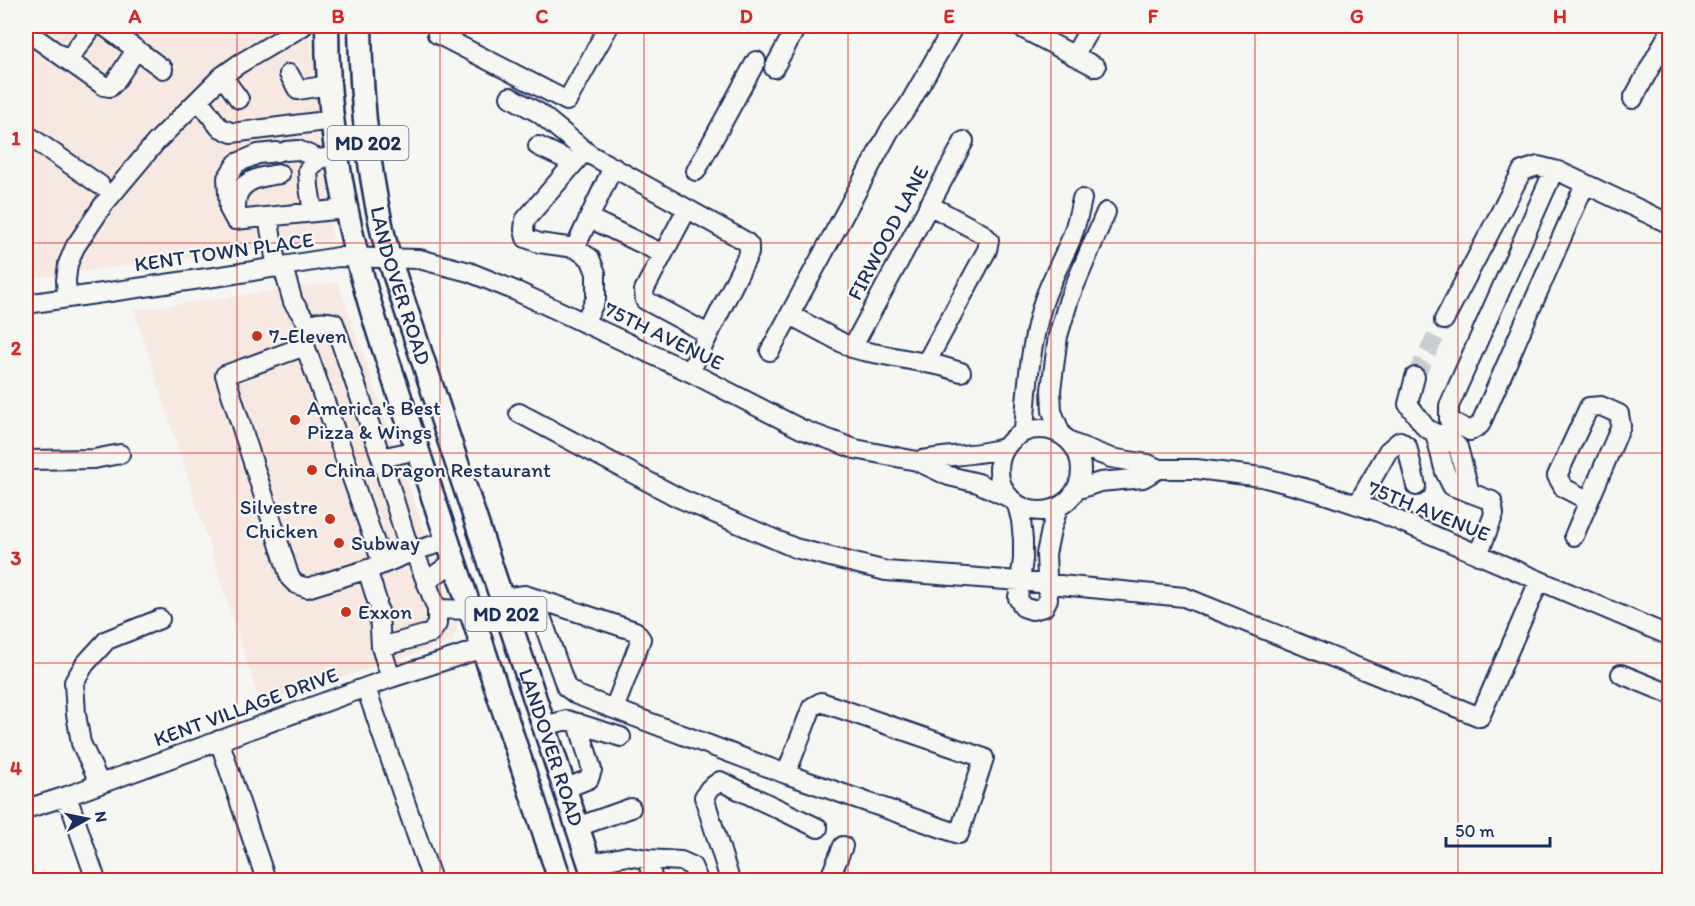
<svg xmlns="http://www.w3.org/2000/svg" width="1695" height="906" font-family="Itim,sans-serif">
<rect width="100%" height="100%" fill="#f6f6f2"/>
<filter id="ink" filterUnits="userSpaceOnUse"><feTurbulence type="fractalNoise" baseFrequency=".0167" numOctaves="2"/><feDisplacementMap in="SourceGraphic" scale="12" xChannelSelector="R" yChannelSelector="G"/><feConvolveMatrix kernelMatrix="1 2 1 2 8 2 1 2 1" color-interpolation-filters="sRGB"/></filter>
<g filter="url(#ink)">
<!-- built -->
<path fill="#f7e9e2" d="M26 26H310L332 239 26 279Z
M338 282 458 628 452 642 260 703 134 310Z"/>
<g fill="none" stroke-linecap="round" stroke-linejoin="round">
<!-- minor-tunnel -->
<path stroke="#caced4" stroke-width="18" stroke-dasharray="18 9" stroke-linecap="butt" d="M1415 377 1444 320"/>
<!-- minor casing -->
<g stroke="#1b2f5e" stroke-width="22">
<path id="minor" d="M101 26H104L163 69
M441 26 437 34 567 101 609 26
M1018 26 1096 67
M26 31 104 86 110 87 115 82 136 50
M1074 56 1091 26
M68 60 93 26H96
M774 68 797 26
M289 74 298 90 329 85
M222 76 239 99
M510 97 539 113 589 154
M1633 99 1670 31
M199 100 219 127 232 133 333 120
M26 134 100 185
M538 146 574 163
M286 151 298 150 319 159 330 157
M1554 170 1449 406V420L1470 431 1480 425 1585 184
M696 171 756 61
M687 209 644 290 645 300 708 334
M236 212C236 208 236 201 237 197 242 179 264 176 280 174
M313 212 309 187 308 170 319 159
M268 217 277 268
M589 218 663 254
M235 220 346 209
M235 220 229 209 227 178 237 163 258 154 277 152
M575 248 613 167
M283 267 293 302 309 325
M67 297 66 280 68 264 75 247 104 204 156 142 222 76 239 64 303 26
M26 304 228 275 338 257 419 259 469 272 516 291 694 374 801 429 855 449 917 461 949 476 978 483 1010 498
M790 315 852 348 863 351 941 366 961 372
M1444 320 1522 171 1538 166 1558 171 1670 224
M584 323 596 299V273L590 258 575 248 539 243 526 238 524 230 525 220 582 154H589L745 241 749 245V253L690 372
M305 346 225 375 290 578 296 584 307 588 378 566 414 551 447 541
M852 348 964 141
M770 351 890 130 908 106 954 26
M926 363 987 250 989 240 983 234 929 205
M1415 377 1408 404 1426 428 1435 433 1445 472 1452 486 1492 501 1494 514 1478 555
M519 413 679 498 795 548 886 571 1019 581 1184 597 1480 717 1539 581
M999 470a41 41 0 1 1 82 0a41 41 0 1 1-82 0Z
M1024 431C1027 388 1030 345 1043 303 1050 281 1062 261 1071 239 1076 226 1079 213 1082 199
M1435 433 1446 435 1458 447 1470 493
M1061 434 1052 411 1051 390 1058 336 1069 299 1106 212
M1072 443 1111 458 1148 464 1159 469
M380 454 407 542 414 551 437 609V624L431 633 381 647
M26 460 94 459 120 454
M917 461C946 455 975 456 1004 448
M1076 490 1100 482 1143 478 1159 469H1196L1262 477 1315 491 1376 511 1670 636
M1017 505 1021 520 1023 540V559L1018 598 1023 607 1032 610 1044 607 1048 599 1046 554 1051 530 1058 508
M1357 505 1388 451 1400 441 1407 446 1416 486
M1574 536 1621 426 1619 414 1601 406 1589 407 1557 476 1564 488 1589 501
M378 566 380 557 302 337C311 322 317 319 334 323L380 454 386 457 417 450
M367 569 377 601
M426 582 454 561
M501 598 525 595 635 631 641 639 614 709
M535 599 566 687 577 695 786 774 959 834 984 758 821 702 812 707 786 774
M437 609 470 610
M379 611 381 647 391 678
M1621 674 1670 694
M366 688 432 880
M544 726 567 720 621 737
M219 740 266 880
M100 784 81 743 76 714 74 682 85 664 107 640 160 619
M564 789 589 779 592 770 578 723
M67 796 96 880
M26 809 67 796 391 678 483 648
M577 827 631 808
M647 859 681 861 692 866 698 880
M589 864 627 856 647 859 653 880
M730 880 704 797 709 789 720 781 818 828
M829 880 843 846"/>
</g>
<!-- major casing -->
<g stroke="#1b2f5e" stroke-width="27">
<g id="major">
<path d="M327 26C327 133 348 238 381 340L560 880"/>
<path id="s1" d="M360 26C361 103 369 183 389 258L595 880"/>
</g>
</g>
<!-- minor -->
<use href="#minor" stroke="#f6f6f2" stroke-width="18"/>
<!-- major -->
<use href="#major" stroke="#f6f6f2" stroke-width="22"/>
</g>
</g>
<!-- grid -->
<path fill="none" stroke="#d62828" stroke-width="1.5" stroke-opacity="0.55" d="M237 26V880M440 26V880M644 26V880M848 26V880M1051 26V880M1255 26V880M1458 26V880M26 243H1670M26 453H1670M26 663H1670"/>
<!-- markers -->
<g fill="#c8321e" stroke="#f6f6f2" stroke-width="2">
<circle cx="257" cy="336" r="6"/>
<circle cx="295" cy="420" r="6"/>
<circle cx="312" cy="470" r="6"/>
<circle cx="330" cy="519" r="6"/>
<circle cx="339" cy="543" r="6"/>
<circle cx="346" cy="612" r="6"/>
</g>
<g text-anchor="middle" stroke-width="4.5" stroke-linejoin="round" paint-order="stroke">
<!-- shield labels -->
<g fill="#f6f6f2" stroke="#5d6b8a" stroke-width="1.5">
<rect x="327.5" y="126" width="81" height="34" rx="4.5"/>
<rect x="465.5" y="597" width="81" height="34" rx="4.5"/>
</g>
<g font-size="20" font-weight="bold" fill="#1b2f5e">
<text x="368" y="150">MD 202</text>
<text x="506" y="621">MD 202</text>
</g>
<!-- street labels -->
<g font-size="21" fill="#1b2f5e" stroke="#f6f6f2">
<text transform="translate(888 233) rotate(-62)" y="7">FIRWOOD LANE</text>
<text transform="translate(224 252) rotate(-8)" y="7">KENT TOWN PLACE</text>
<text dy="7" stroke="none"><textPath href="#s1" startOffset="264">LANDOVER ROAD</textPath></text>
<text transform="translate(664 336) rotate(26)" y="7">75TH AVENUE</text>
<text transform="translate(1429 511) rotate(22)" y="7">75TH AVENUE</text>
<text transform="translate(246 707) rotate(-20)" y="7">KENT VILLAGE DRIVE</text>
<text dy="7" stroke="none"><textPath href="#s1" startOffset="750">LANDOVER ROAD</textPath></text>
</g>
<!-- poi labels -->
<g font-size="21" fill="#1b2f5e" stroke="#f6f6f2" text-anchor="start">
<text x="269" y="343">7-Eleven</text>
<text x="307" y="415">America's Best<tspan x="307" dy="24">Pizza &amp; Wings</tspan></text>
<text x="324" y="477">China Dragon Restaurant</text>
<text x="318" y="514" text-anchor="end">Silvestre<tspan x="318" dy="24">Chicken</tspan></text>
<text x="351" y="550">Subway</text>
<text x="358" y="619">Exxon</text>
</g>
</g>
<!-- margin -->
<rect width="1695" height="906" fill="none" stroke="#f6f6f2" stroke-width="66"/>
<!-- north arrow -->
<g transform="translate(87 819) rotate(81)" stroke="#f6f6f2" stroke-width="4.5" paint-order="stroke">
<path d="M0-4.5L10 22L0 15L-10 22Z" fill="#1b2f5e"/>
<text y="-9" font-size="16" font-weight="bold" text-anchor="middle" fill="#1b2f5e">N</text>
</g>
<!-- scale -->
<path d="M1446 837v9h104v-9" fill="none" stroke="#1b2f5e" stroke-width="3"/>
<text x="1455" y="837" font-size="18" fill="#1b2f5e" stroke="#f6f6f2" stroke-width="4.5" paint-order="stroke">50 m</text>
<rect x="33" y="33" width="1629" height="840" fill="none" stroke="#d62828" stroke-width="2"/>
<g font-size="20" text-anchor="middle" font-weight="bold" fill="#d62828">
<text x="135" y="23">A</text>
<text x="338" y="23">B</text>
<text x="542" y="23">C</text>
<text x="746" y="23">D</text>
<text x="949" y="23">E</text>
<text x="1153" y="23">F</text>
<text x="1357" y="23">G</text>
<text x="1560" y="23">H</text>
<text x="16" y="145">1</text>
<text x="16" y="355">2</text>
<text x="16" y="565">3</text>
<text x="16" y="775">4</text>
</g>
</svg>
